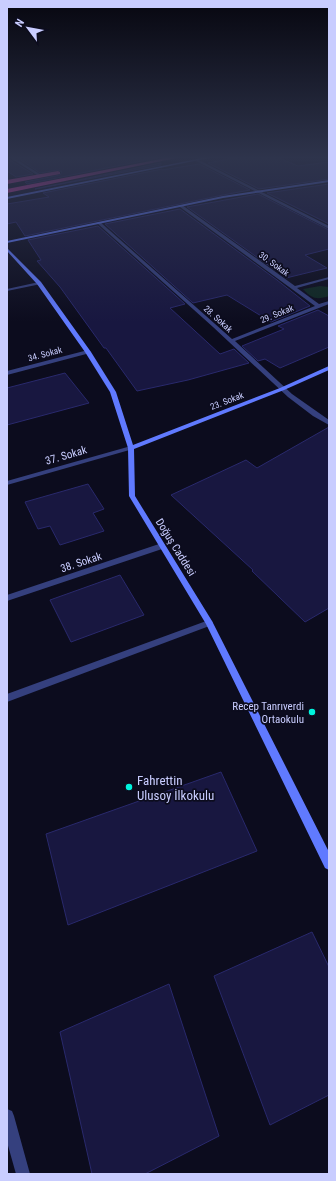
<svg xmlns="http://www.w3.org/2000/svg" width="336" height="1181" font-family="'Roboto Condensed',sans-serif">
<rect width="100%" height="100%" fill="#0c0c1e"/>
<!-- green -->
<path fill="#0f2823" d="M320 286 329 287V296C317 300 312 299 303 289Z"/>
<!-- building -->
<path fill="#181740" stroke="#29296c" d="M23 157H161L27 184 25 182 60 175 62 172 58 170 40 173 18 158Z
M240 157H277L298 166 329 162V179L259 189 208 163Z
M7 160H10L33 174 16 177 7 171Z
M161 163V165L35 189Z
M199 164 250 190 223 195 25 236 16 222 7 224V204L49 197 43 193 162 169V170Z
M329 184V224L267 193Z
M258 194 329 230V249L305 255 327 268 286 278 187 207Z
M180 209 277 280 310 306 271 322 227 295 193 303 105 224Z
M98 226 185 304 170 308 220 354 234 349 249 363 188 380 137 391 106 348H104L60 287 37 261 41 260 28 240Z
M318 310 329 316V347L280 368 265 359 258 361 242 346 284 329 278 326Z
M65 373 89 403 7 425V388Z
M329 427V608L305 622 252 571 253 570 171 495 246 460 257 468Z
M88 484 104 509 93 513 104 531 60 545 50 526 38 529 25 502Z
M120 575 144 615 71 642 50 600Z
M221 772 257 851 68 925 46 834Z
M312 932 329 967V1095L270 1125 214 976Z
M169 984 219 1136 145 1174H92L60 1032Z"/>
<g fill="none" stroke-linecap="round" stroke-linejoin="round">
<!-- street -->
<path fill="#35407e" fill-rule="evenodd" d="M9 157H13L43 176 40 177Z
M197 159 329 226V229L196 161Z
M180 205H182L295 286 329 277V279L297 288 319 304 329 301V304L235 341 292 394 329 420V425L313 416 288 397 213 327 97 223 100 222 232 339 315 306 180 207Z
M39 282 41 283V284L7 291V289Z
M88 350 91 352 90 353 7 375V371Z
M131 446 133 447V449L7 485V481Z
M162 543 165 544 166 546 165 548 7 601V595Z
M209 620 212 621 213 623 212 625 7 702V694Z
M7 1109 12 1111 14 1116 30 1174H16L7 1142Z"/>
<!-- secondary -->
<path fill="#607aff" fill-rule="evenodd" d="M207 157H214L7 199V197Z
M329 180V182L223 198 7 243V241L223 196Z
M7 248 41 282 91 352 116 392 133 445 280 388 329 366V370L284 390 134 449 135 496 212 621 329 852V870L325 868 206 624 129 496 128 448 110 392 85 352 37 284 7 251Z"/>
<!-- highway -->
<path fill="#ff44c1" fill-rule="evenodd" d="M171 157H181L7 193V189Z
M58 171 60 172V174L7 184V180Z"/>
</g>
<!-- sky -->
<linearGradient id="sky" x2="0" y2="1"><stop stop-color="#070710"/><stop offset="0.49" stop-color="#2e344c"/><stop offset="1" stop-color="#2e344c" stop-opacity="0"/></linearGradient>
<rect width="336" height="322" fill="url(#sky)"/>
<!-- markers -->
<g fill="#00f4de" stroke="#0c0c1e" stroke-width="1.5">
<circle cx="312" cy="712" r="4"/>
<circle cx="129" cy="787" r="4"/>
</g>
<g text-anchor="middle" stroke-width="3.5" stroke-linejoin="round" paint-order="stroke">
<!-- far-street labels -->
<g font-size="9" fill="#c9cdff" stroke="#0c0c1e">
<text transform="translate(274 264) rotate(36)" y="3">30. Sokak</text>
<text transform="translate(277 314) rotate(-22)" y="3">29. Sokak</text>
<text transform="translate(218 319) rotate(42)" y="3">28. Sokak</text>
<text transform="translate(45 354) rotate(-15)" y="3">34. Sokak</text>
<text transform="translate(227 401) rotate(-21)" y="3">23. Sokak</text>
</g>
<!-- street labels -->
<g font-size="11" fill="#c9cdff" stroke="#0c0c1e">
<text transform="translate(66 455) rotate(-16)" y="4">37. Sokak</text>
<text transform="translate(176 547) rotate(58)" y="4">Doğuş Caddesi</text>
<text transform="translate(81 562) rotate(-18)" y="4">38. Sokak</text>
</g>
<!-- poi labels -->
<g font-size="11" fill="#c9cdff" stroke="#0c0c1e" text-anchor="end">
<text x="304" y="710">Recep Tanrıverdi<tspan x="304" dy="13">Ortaokulu</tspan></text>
</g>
<!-- near-poi labels -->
<g font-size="13" fill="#c9cdff" stroke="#0c0c1e" text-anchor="start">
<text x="137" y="785">Fahrettin<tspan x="137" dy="15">Ulusoy İlkokulu</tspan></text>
</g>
</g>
<!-- border -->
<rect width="336" height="1181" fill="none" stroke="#c9cdff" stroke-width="16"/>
<!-- north arrow -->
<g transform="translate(28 28) rotate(302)" stroke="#0c0c1e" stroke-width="3" paint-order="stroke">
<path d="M0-3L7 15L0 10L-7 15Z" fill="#c9cdff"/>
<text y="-6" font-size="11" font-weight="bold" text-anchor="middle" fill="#c9cdff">N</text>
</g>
</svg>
